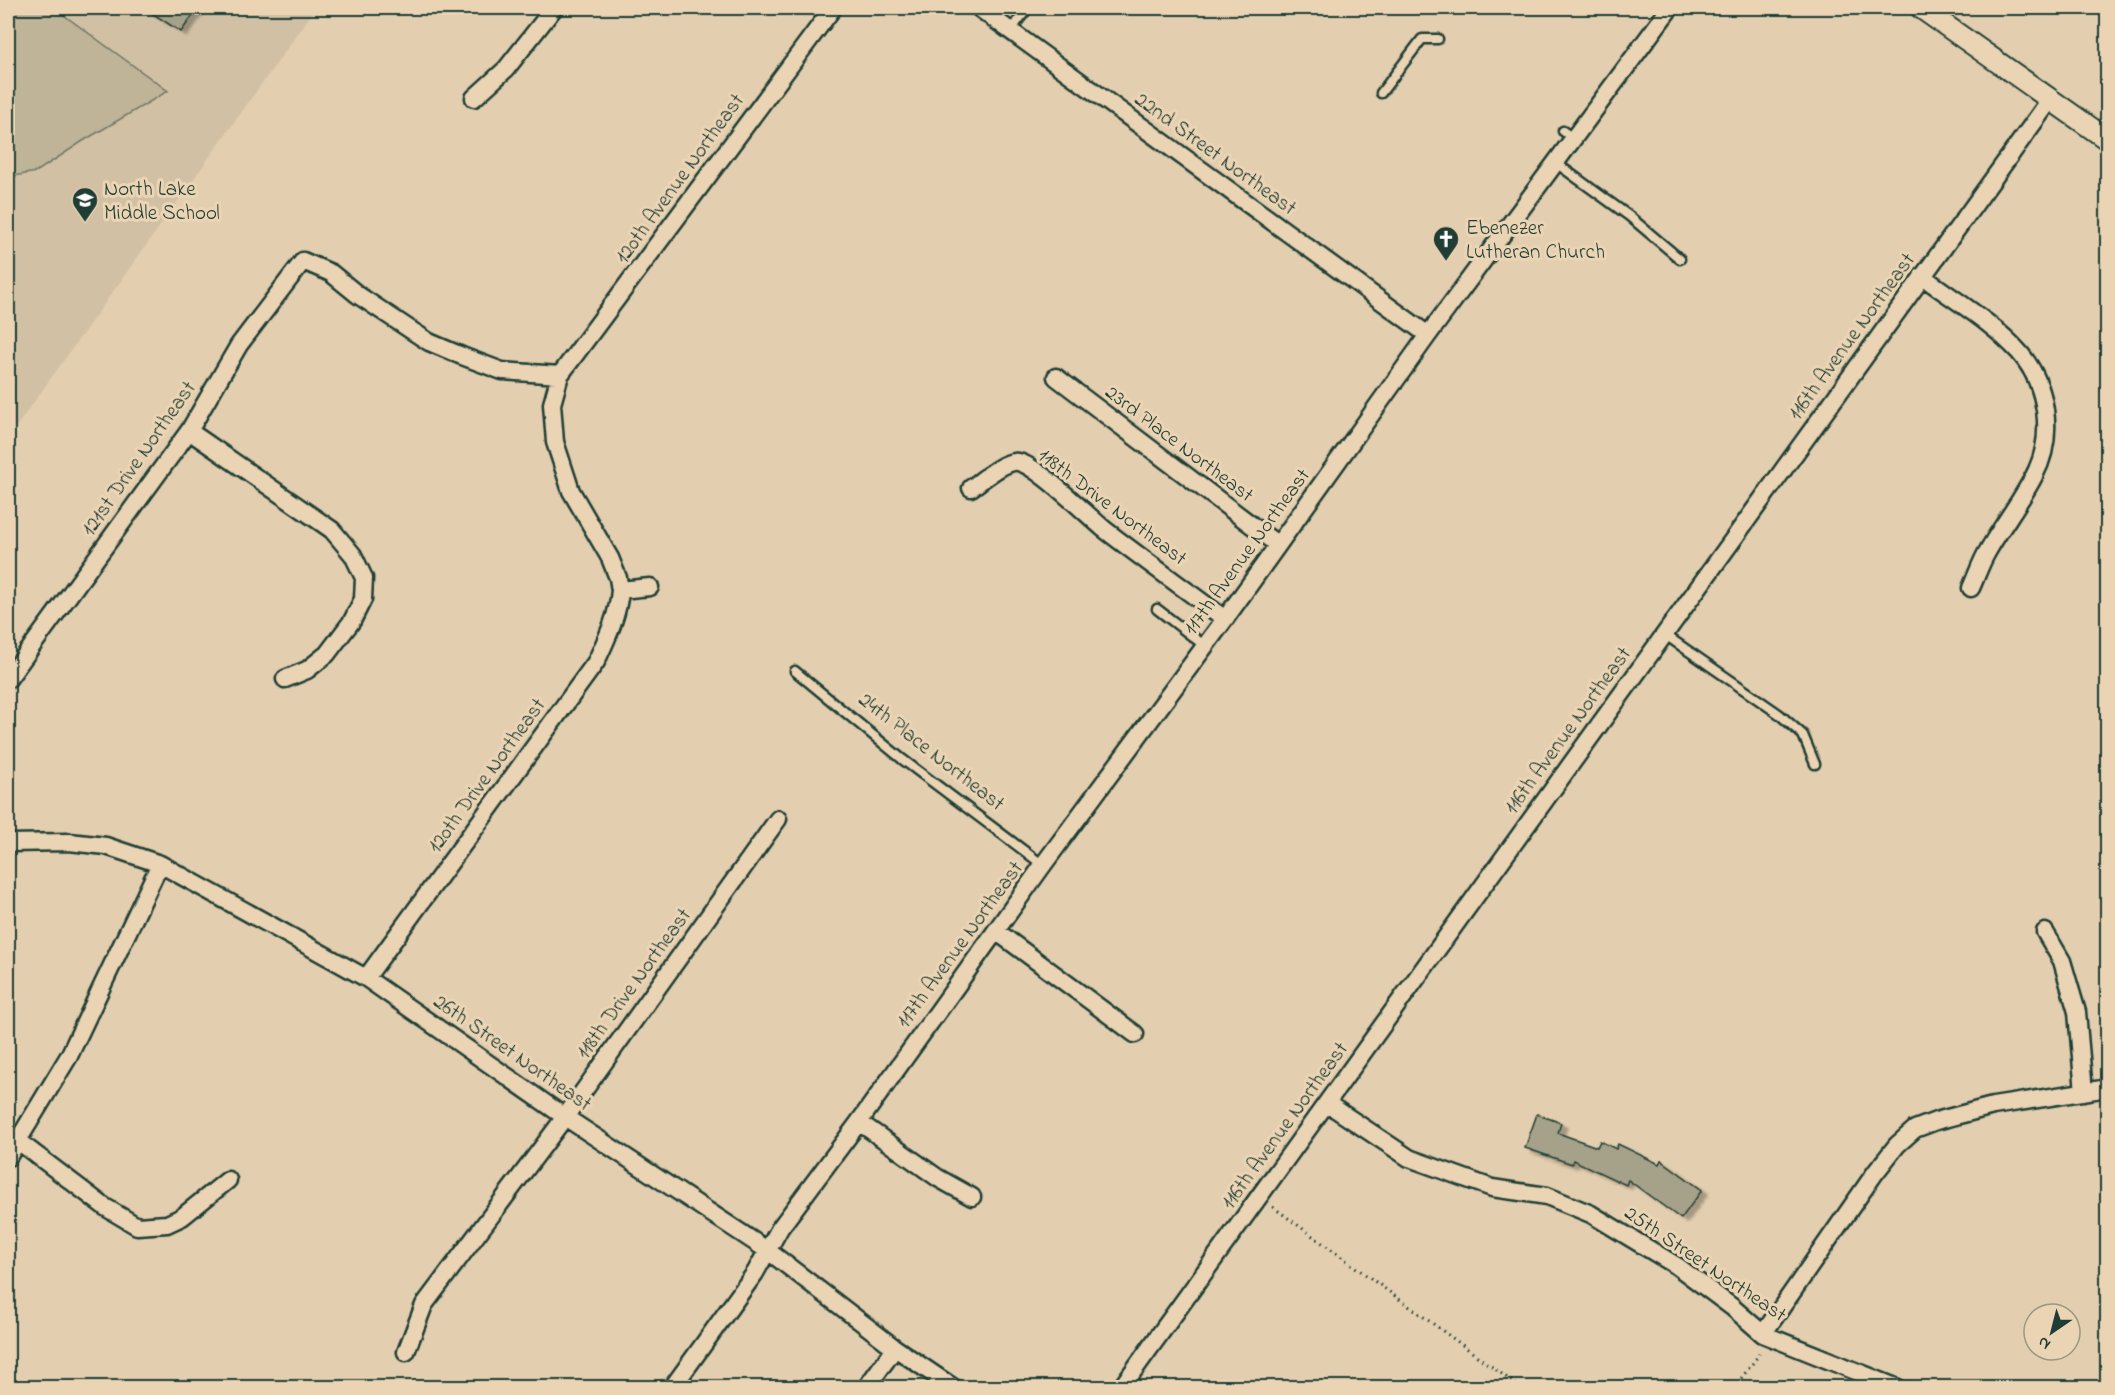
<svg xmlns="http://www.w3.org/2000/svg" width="2115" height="1395" font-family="'Indie Flower',sans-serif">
<defs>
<filter id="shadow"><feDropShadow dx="6" dy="4" stdDeviation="1.5" flood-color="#0004"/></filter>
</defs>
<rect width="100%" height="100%" fill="#e3ceaf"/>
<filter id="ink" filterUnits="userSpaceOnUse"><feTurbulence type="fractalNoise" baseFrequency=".0167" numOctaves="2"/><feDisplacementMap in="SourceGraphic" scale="12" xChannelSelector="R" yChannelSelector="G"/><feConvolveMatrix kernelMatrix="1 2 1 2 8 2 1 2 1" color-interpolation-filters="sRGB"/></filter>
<g filter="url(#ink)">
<!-- built -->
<path fill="#d1c0a4" d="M8 8H316L8 438Z"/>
<!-- green -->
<path fill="#bfb398" stroke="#6f7866" stroke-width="1.5" d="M8 8H54L168 91 83 141 36 172 8 177Z"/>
<!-- building -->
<path fill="#a6a189" stroke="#1f3d34" stroke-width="1.5" filter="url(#shadow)" d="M144 8H198L181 32Z
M1537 1114 1561 1123 1558 1133 1597 1147 1600 1141 1616 1149 1618 1144 1659 1164 1661 1160 1702 1190 1681 1219 1628 1180 1626 1185 1573 1160 1572 1164 1525 1148Z"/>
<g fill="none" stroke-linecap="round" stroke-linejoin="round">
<!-- service casing -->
<g stroke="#1f3d34" stroke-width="13">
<path id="service" d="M1010 31 1028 8
M1381 93 1422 39H1438
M1563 131 1573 138
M1556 163 1629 216 1680 259
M1157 609 1205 646
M1664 634 1779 714 1803 735 1815 764
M795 671 902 759 1043 865"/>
</g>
<!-- minor casing -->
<g stroke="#1f3d34" stroke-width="21">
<path id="minor" d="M979 8 1428 335
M474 98 506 69 554 8
M1922 276C1954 300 1992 322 2019 352 2048 385 2055 437 2034 476 2020 503 2001 527 1986 554 1980 565 1976 577 1971 588
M560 375 833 8
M1056 377 1278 545
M189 431 332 530 353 555 364 578 363 599 352 621 327 654 307 670 285 679
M971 488C983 480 1004 460 1018 462 1037 465 1087 515 1104 529 1144 560 1185 589 1225 619
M8 679 189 431 239 345 303 261 331 273 358 295 429 342 462 356 502 371 560 375 552 404 555 442 571 491 610 558 618 578 620 590 650 587
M8 843 69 842 106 846 160 864 366 978 565 1117 767 1250 895 1348 954 1388
M996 931 1135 1034
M2045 932 2062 961 2077 1012 2084 1092
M366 978 596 662C607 638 618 616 620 590
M1328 1104 1409 1158 1492 1188 1547 1196 1591 1214 1677 1266 1732 1307 1763 1334 1898 1388
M859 1122 938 1178 972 1197
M18 1141 105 1207 137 1226 167 1224 182 1217 228 1180
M8 1157 69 1056 160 864
M1763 1334 1875 1173 1897 1145 1915 1129 1936 1121 1993 1106 2108 1088
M406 1352 424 1305 565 1117 778 819
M672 1388 755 1273 780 1228 859 1122 1043 865 1225 619 1428 335 1670 8
M866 1388 895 1348
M1121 1388C1432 959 1739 528 2050 100"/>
</g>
<!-- tertiary casing -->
<g stroke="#1f3d34" stroke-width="24">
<path id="tertiary" d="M1921 8 2108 140"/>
</g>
<!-- path -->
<path stroke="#1f3d34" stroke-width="3" stroke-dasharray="1.5 4.5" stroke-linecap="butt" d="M1273 1207 1521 1388
M1734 1388 1758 1356 1760 1350"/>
<!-- service -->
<use href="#service" stroke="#ebd4b4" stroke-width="8"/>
<!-- minor -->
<use href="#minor" stroke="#ebd4b4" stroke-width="16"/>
<!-- tertiary -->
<use href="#tertiary" stroke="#ebd4b4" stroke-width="20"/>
</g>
</g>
<!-- icons -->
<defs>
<g id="school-pin" transform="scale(1.35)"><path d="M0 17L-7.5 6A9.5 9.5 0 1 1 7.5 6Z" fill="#1f3d34" stroke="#ebd4b4"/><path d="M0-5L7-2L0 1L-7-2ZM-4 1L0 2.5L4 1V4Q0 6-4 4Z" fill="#fff"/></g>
<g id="church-pin" transform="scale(1.35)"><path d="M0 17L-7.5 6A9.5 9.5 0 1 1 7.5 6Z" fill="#1f3d34" stroke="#ebd4b4"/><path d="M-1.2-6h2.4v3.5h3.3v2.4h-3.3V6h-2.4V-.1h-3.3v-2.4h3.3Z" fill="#fff"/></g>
</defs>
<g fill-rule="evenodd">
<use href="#school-pin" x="85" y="200"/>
<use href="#church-pin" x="1446" y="239"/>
</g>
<g text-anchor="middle" stroke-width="6" stroke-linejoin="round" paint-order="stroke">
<!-- street labels -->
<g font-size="21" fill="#1f3d34" stroke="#ebd4b4">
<text transform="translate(1216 153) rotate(36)" y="7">22nd Street Northeast</text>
<text transform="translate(679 178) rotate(-54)" y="7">120th Avenue Northeast</text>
<text transform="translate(1851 336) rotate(-54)" y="7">116th Avenue Northeast</text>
<text transform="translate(1180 443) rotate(37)" y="7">23rd Place Northeast</text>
<text transform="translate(138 458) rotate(-55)" y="7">121st Drive Northeast</text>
<text transform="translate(1113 506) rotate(37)" y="7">118th Drive Northeast</text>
<text transform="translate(1246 551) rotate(-54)" y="7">117th Avenue Northeast</text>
<text transform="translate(1567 730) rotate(-54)" y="7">116th Avenue Northeast</text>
<text transform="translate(932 751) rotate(38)" y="7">24th Place Northeast</text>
<text transform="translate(486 775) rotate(-54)" y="7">120th Drive Northeast</text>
<text transform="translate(959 944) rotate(-54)" y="7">117th Avenue Northeast</text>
<text transform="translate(633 983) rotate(-54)" y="7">118th Drive Northeast</text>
<text transform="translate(513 1052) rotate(35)" y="7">26th Street Northeast</text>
<text transform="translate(1284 1125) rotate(-54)" y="7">116th Avenue Northeast</text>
<text transform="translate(1706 1263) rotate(34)" y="7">25th Street Northeast</text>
</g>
<!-- poi labels -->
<g font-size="21" fill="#1f3d34" stroke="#ebd4b4" text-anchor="start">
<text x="104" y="195">North Lake<tspan x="104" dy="24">Middle School</tspan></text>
<text x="1466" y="234">Ebenezer<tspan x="1466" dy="24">Lutheran Church</tspan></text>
</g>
</g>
<!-- margin -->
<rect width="2115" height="1395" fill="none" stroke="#ebd4b4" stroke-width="30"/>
<rect x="15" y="15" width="2085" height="1365" fill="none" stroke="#1f3d34" stroke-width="2" filter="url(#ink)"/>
<!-- north arrow -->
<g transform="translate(2052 1332) rotate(215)"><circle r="28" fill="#ebd4b4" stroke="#999881" stroke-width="1.5"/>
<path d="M0-4.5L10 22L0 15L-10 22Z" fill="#1f3d34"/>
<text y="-9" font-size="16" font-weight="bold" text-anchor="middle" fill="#1f3d34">N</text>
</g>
</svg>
